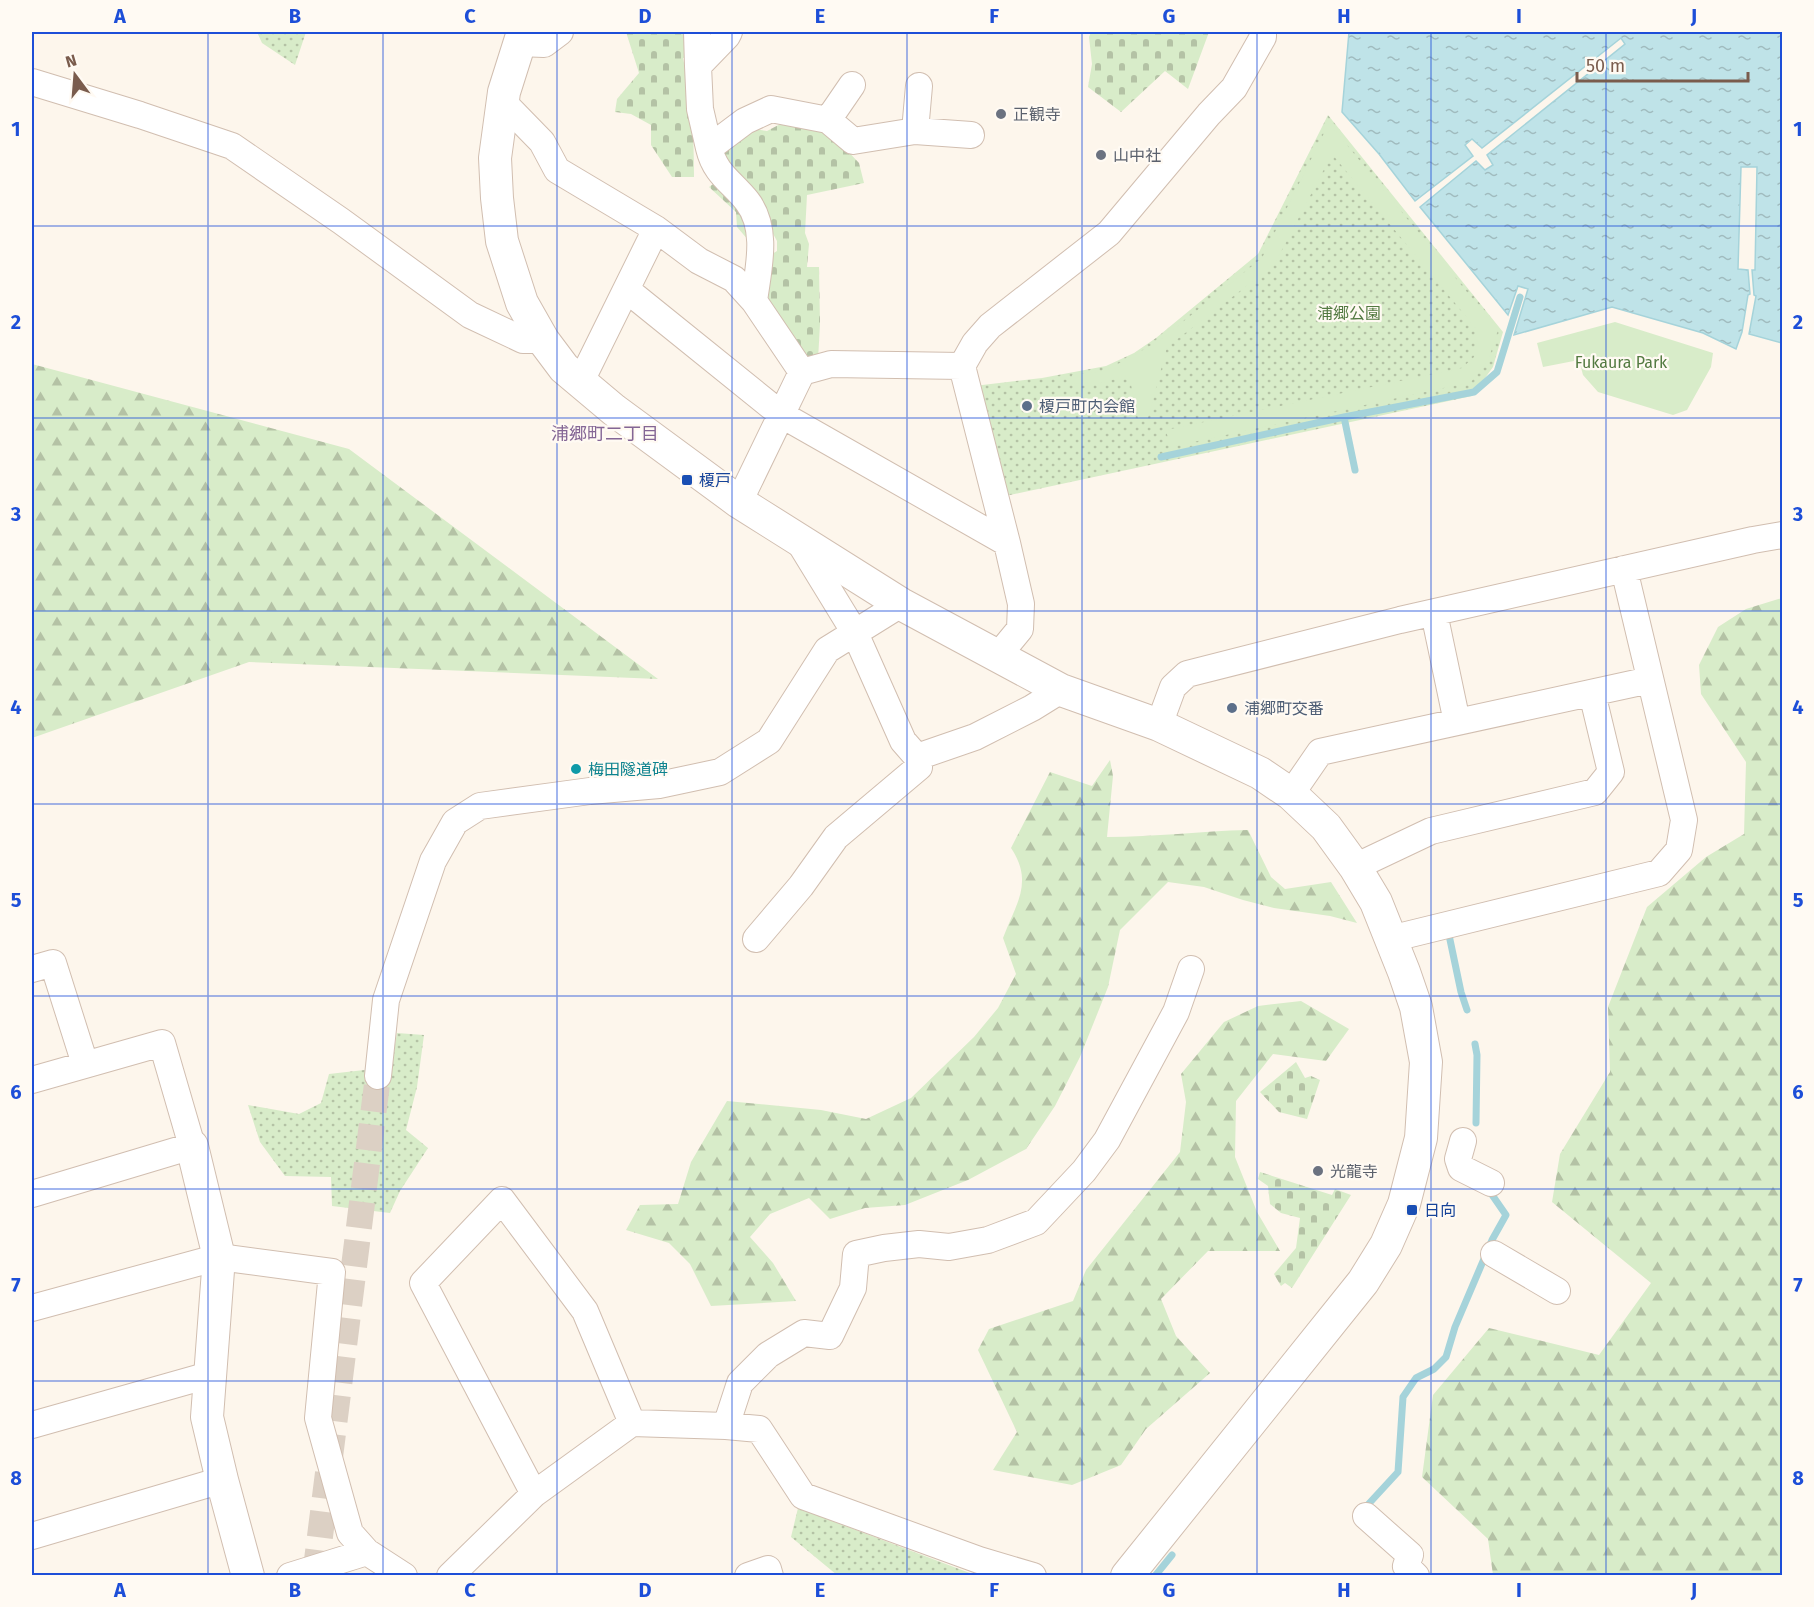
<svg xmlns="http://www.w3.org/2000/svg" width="1814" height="1607" font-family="'Fira Sans','Noto Sans JP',sans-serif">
<defs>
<pattern id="grass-dots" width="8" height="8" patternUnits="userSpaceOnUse" patternTransform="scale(1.5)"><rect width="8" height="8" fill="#d8ecc9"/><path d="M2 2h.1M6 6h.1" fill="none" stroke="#b4c2a5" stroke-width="1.8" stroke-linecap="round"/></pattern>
<pattern id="forest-firs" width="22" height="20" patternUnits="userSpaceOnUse" patternTransform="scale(1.5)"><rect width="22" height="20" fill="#d8ecc9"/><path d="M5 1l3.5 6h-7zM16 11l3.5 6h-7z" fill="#b4c2a5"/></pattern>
<pattern id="cemetery-stones" width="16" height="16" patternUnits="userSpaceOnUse" patternTransform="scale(1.5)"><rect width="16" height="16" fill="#d8ecc9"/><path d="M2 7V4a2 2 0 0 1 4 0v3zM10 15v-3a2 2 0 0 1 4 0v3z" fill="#b4c2a5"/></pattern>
<pattern id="water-ripples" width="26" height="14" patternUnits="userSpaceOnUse" patternTransform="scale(1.5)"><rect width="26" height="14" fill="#bfe3e8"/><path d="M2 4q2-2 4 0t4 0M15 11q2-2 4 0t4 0" fill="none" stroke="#a0bbbe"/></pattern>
</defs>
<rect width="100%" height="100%" fill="#fdf6ec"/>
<!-- grass -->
<path fill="url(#grass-dots)" d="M257 32H306L295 65 262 43Z
M1328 115 1503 332 1493 367 1472 396 1005 496 974 386 1042 378 1106 366 1134 353 1156 338 1258 254Z
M397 1033 424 1035 417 1087 406 1130 428 1148 400 1191 390 1213 332 1206 331 1177 285 1176 260 1142 248 1105 299 1114 321 1103 329 1074 373 1069 390 1073Z
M798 1508 975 1575H837L791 1537Z"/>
<!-- forest -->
<path fill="url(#forest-firs)" d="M32 364 349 449 658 679 249 662 32 738Z
M1782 598V1575H1493L1488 1539 1422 1477 1433 1395 1489 1328 1599 1355 1651 1283 1552 1202 1560 1154 1610 1072 1608 1007 1647 907 1706 857 1744 834 1746 762 1701 694 1699 665 1718 627 1746 609Z
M1110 760 1113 776 1107 837C1155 837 1201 831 1248 830L1271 877 1285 889 1331 882 1357 923 1330 916 1274 908 1243 900 1204 887 1168 882 1120 930 1108 987 1080 1057 1055 1106 1026 1149 968 1180 905 1205 865 1208 830 1219 809 1198 770 1214 750 1237 773 1263 796 1301 711 1306 690 1264 669 1243 626 1230 640 1205 678 1204 691 1162 727 1101 821 1110 866 1119 911 1098 974 1037 998 1008 1016 974 1003 938C1016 904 1034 882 1011 848L1050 772 1092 786Z
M1301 1001 1349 1029 1326 1061 1273 1054 1236 1101 1235 1157 1257 1212 1280 1251H1208L1161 1299 1176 1336 1210 1373 1146 1429 1121 1465 1072 1485 993 1470 1017 1432 978 1350 989 1329 1073 1301 1086 1270 1180 1152 1186 1102 1181 1074 1224 1022 1258 1006Z"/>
<!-- cemetery -->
<path fill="url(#cemetery-stones)" d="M626 32H696L694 58H683C692 97 694 137 694 177H672L651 145V125L631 114 615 112 617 99 639 73Z
M1091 32H1209L1188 89 1165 71 1121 112 1088 87 1092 64 1089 37Z
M790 119 815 125 842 145 859 163 864 183 807 195 805 233 809 244 807 267H819L820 324 818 360 805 362 761 298 764 259 777 251V241L770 228 749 241 737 227 736 212 709 187 719 180 721 153 754 129 767 131Z
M1296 1062 1305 1078 1311 1076 1320 1080 1307 1119 1279 1112 1260 1092Z
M1260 1172 1332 1195 1335 1189 1351 1195 1292 1288 1285 1283 1281 1286 1274 1274 1296 1248 1300 1218 1281 1213 1270 1204 1268 1186 1258 1179Z"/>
<!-- garden -->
<path fill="#d8ecc9" d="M1329 123 1498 330 1488 361 1471 382 1170 447 1166 430 1462 368 1474 357 1478 331 1332 154 1274 265 1167 347 1148 418 1138 419 1129 375 1101 383 1074 384 1072 375 1105 371 1159 341 1262 258Z
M1615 322 1713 353 1711 367 1687 410 1673 415 1598 392 1583 375 1579 360 1543 367 1537 343Z"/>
<!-- water -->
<path fill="url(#water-ripples)" stroke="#a5d3da" stroke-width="1.5" d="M1349 32H1782V343L1749 334 1756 296 1754 295 1752 270H1755L1757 167H1741L1738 269 1748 270 1750 294 1748 295 1742 332 1736 349 1703 333 1612 307 1514 335 1528 289 1518 286 1508 315 1420 207 1476 161 1485 170 1493 165 1487 155 1625 44 1621 38 1482 148 1472 139 1465 145 1473 156 1415 201 1379 154 1342 112Z"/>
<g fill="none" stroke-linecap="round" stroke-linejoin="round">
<!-- stream -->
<path stroke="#a5d3da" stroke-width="7" d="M1344 417 1355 470
M1161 457 1344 417 1474 392 1497 372 1520 297
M1449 935 1461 992 1467 1010
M1475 1044 1477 1055 1476 1123
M1363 1510 1398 1472 1403 1397 1416 1378 1434 1369 1446 1357 1455 1327 1492 1240 1506 1215 1488 1189
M1155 1576 1172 1555"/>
<!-- minor-tunnel -->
<path stroke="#dcd0c4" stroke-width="26" stroke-dasharray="26 13" stroke-linecap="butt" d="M315 1576 378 1076"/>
<!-- minor casing -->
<g stroke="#d1beb0" stroke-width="28">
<path id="minor" d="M697 32 698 66
M519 43 544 44 560 32
M32 82 140 115 232 146 341 221 470 315 523 340H543
M503 102 542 142 557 170 656 229
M828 120 852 85
M915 131 919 86
M709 148 700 109 698 66 727 36 729 32
M627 290 782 415 1007 543
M754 301C758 270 769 229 747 201 732 182 715 174 709 148L745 121 771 109 828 120 853 141 915 131 971 135
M580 383 656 229 699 261 734 279 754 301 802 372
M739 502 802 372 831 364 962 366
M798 540 855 633 903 741 917 757 975 737 1032 708 1061 690
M1434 613 1457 722
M997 657 1020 629 1021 604 1007 543 962 366 975 343 990 326 1109 233 1209 114 1234 88 1263 37V32
M1159 725 1173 687 1187 674 1400 620 1753 540 1782 535
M1291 794 1320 752 1650 680
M1355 867 1431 831 1595 792 1611 772 1592 693
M756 939 801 886 836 837 919 767 917 757
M1390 939 1659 873 1679 850 1684 820 1624 569
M32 969 53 963 85 1064
M378 1076 386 1000 433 861 455 822 480 806 590 791 659 785 720 772 769 741 827 650 901 604
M32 1080 162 1043 192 1146 32 1194
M1463 1141 1458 1159 1461 1168 1491 1183
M1494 1254 1557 1291
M32 1308 219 1257 332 1272 318 1418 350 1533 367 1552 404 1576
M32 1425 209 1375
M726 1426 740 1383 768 1355 804 1333 830 1336 853 1288 856 1254 884 1248 919 1244 949 1247 988 1240 1036 1222 1084 1171 1107 1140 1176 1012 1191 969
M534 1494 423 1283 502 1200 585 1311 632 1423
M1366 1516 1410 1555 1406 1566 1416 1576
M32 1536 222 1480
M290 1576 367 1552
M450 1576 534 1494 632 1423 726 1426 759 1429 803 1496 979 1560 1033 1576
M748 1576 768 1569 770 1576"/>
</g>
<!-- tertiary casing -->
<g stroke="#d1beb0" stroke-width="34">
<path id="tertiary" d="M523 32 504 92 495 158 497 198 502 241 522 303 543 340 564 368 614 410 739 502 901 604 1061 690 1159 725 1260 773 1291 794 1326 827 1355 867 1376 902 1404 972 1416 1007 1426 1062 1421 1138 1404 1204 1386 1245 1363 1282 1127 1576
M192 1146 219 1257 207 1417 222 1480 248 1576"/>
</g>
<!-- minor -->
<use href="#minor" stroke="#fff" stroke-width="26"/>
<!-- tertiary -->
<use href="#tertiary" stroke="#fff" stroke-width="32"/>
</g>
<!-- grid -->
<path fill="none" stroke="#1d4ed8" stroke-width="1.5" stroke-opacity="0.55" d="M208 32V1576M383 32V1576M557 32V1576M732 32V1576M907 32V1576M1082 32V1576M1257 32V1576M1431 32V1576M1606 32V1576M32 226H1782M32 418H1782M32 611H1782M32 804H1782M32 996H1782M32 1189H1782M32 1381H1782"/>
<!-- markers -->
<g fill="#6b7280" stroke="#fffaf3" stroke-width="2">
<circle cx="1001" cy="114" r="6"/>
<circle cx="1101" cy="155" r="6"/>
<circle cx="1318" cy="1171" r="6"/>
</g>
<g fill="#5c6f8a" stroke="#fffaf3" stroke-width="2">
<circle cx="1027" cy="406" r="6"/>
<circle cx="1232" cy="708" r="6"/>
</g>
<g fill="#1a4fb4" stroke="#fffaf3" stroke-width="2">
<rect x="681" y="474" width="12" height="12" rx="3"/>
<rect x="1406" y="1204" width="12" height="12" rx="3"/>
</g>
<circle fill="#0f9aa8" stroke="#fffaf3" stroke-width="2" cx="576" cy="769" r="6"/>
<g text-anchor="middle" stroke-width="4.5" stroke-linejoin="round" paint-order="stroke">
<!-- worship labels -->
<g font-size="16" fill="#5b616d" stroke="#fffaf3" text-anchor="start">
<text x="1013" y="120">正観寺</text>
<text x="1113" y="161">山中社</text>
<text x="1330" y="1177">光龍寺</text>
</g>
<!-- park labels -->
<g font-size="16" fill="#537a41" stroke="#fffaf3">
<text x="1349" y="319">浦郷公園</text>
<text x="1621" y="368">Fukaura Park</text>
</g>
<!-- service labels -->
<g font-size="16" fill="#4e5e75" stroke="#fffaf3" text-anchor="start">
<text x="1039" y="412">榎戸町内会館</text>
<text x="1244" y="714">浦郷町交番</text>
</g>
<!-- transit labels -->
<g font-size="16" fill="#164399" stroke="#fffaf3" text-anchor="start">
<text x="699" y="486">榎戸</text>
<text x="1424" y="1216">日向</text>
</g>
<!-- culture labels -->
<g font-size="16" fill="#0d838f" stroke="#fffaf3" text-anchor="start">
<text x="588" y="775">梅田隧道碑</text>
</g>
<!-- neighbourhood labels -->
<g font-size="18" fill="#846695" stroke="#fffaf3">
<text x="605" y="440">浦郷町二丁目</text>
</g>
</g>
<!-- border -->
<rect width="1814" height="1607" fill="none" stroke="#fffaf3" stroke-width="66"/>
<!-- north arrow -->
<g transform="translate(75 75) rotate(344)" stroke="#fffaf3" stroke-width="4.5" paint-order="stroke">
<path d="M0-4.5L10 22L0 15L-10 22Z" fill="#7a5c4d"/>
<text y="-9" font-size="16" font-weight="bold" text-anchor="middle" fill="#7a5c4d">N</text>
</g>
<!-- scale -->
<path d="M1577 72v9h171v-9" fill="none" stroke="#7a5c4d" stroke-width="3"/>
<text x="1586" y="72" font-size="18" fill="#7a5c4d" stroke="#fffaf3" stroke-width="4.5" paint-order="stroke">50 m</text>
<rect x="33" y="33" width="1748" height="1541" fill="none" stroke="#1d4ed8" stroke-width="2"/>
<g font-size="20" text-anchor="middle" font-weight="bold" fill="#1d4ed8">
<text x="120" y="23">A</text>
<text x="295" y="23">B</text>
<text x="470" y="23">C</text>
<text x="645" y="23">D</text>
<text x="820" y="23">E</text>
<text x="994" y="23">F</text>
<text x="1169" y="23">G</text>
<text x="1344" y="23">H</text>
<text x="1519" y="23">I</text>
<text x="1694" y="23">J</text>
<text x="16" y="136">1</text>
<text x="1798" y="136">1</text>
<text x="16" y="329">2</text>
<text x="1798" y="329">2</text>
<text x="16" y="521">3</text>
<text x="1798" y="521">3</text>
<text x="16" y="714">4</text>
<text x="1798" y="714">4</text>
<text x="16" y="907">5</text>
<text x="1798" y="907">5</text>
<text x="16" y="1099">6</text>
<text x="1798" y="1099">6</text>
<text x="16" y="1292">7</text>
<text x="1798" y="1292">7</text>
<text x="16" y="1485">8</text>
<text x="1798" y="1485">8</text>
<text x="120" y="1597">A</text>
<text x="295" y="1597">B</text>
<text x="470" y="1597">C</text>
<text x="645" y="1597">D</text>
<text x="820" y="1597">E</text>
<text x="994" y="1597">F</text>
<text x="1169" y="1597">G</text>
<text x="1344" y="1597">H</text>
<text x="1519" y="1597">I</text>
<text x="1694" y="1597">J</text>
</g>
</svg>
